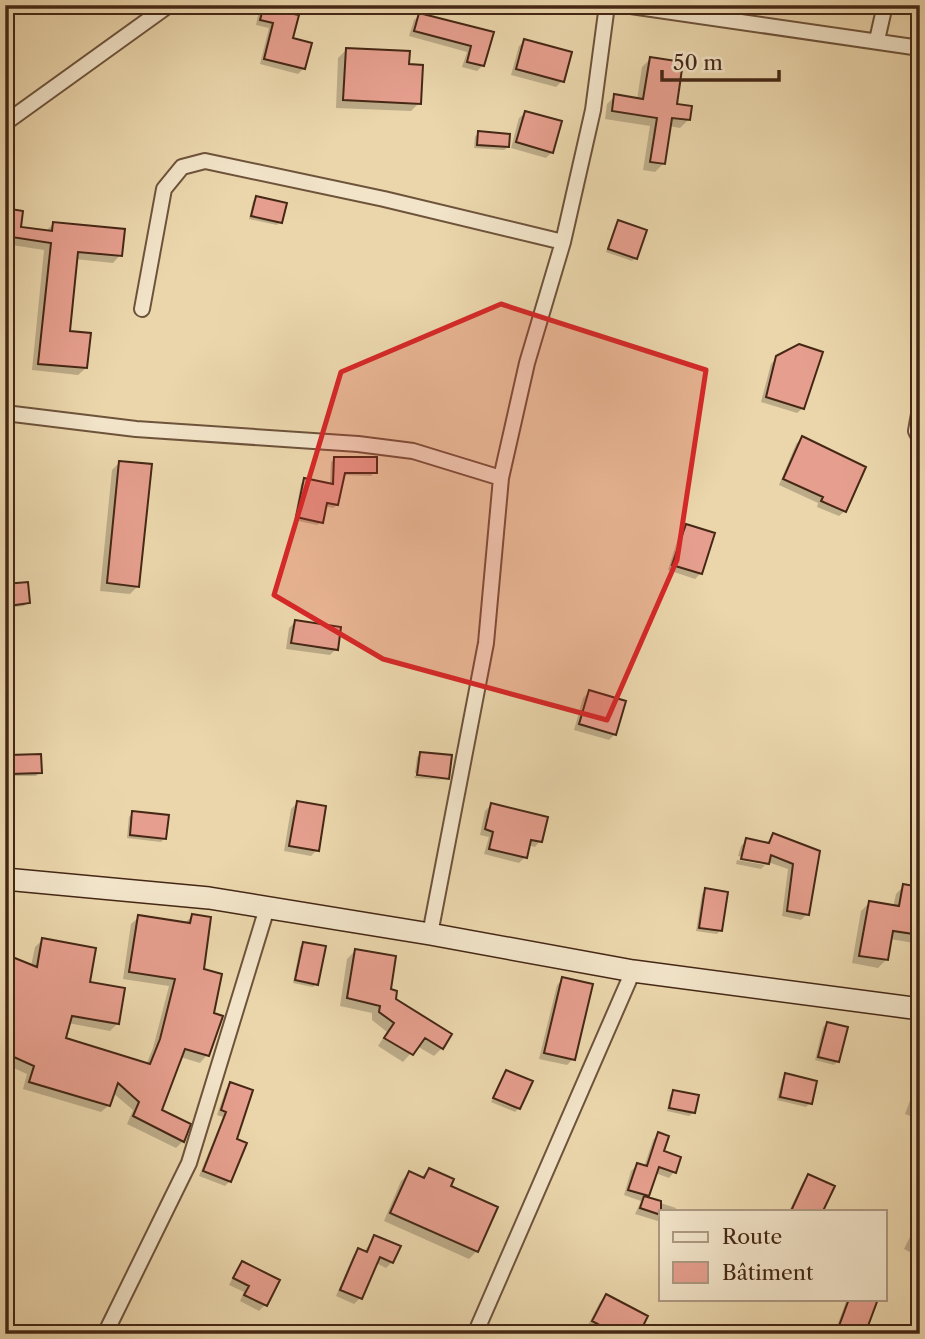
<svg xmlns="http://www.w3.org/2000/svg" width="925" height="1339" font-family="'Libre Caslon Text',serif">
<rect width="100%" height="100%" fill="#ebd6ac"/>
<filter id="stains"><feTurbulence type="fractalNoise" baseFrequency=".00286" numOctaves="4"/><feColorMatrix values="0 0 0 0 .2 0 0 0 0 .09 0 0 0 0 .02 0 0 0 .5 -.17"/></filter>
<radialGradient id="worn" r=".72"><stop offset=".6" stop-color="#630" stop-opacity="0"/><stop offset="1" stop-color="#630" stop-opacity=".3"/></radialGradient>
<!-- shadow -->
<path fill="#0003" d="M260 5H300L291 40 304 68 298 74 260 64 269 28 256 25Z
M420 15 492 33 483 65 477 71 462 67 467 52 409 36 414 20Z
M525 41 562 81 556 87 511 75 519 46Z
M346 50 407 66 419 103 411 111 336 108 338 58Z
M650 59 675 105 688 120 680 128 669 126 663 164 655 172 643 170 650 126 605 119 607 104 615 96 637 100 642 67Z
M525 113 552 152 546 158 511 148 519 118Z
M478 133 508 147 504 150 474 148 475 137Z
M257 198 280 222 277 225 249 219 253 201Z
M5 210 19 228 46 231 54 223 120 255 113 263 75 259 68 333 86 368 78 375 32 370 44 250 5 244Z
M619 222 636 258 632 261 606 252 615 226Z
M777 358 803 408 797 413 761 402 771 364Z
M5 436H13L10 498 5 503Z
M802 438 845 511 839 516 817 507 818 503 779 485 796 444Z
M334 459 375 472 371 476 343 475 337 505 333 508 324 506 321 522 317 525 294 520 301 484 304 480 330 485 331 462Z
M120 462 138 586 130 594 100 591 112 470Z
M686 526 701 573 695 579 668 570 680 532Z
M5 568H8L10 586 28 602 24 606 5 608Z
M295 622 336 649 330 655 286 649 289 628Z
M589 692 615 734 609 740 574 730 583 698Z
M420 754 447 777 415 773 417 757Z
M10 756 40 772 36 776H7V760Z
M415 776 446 780 414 778Z
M297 803 317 850 311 856 284 851 291 809Z
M491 805 540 841 535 847 528 845 525 857 519 863 484 854 489 837 480 835 485 811Z
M133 813 165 838 161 842 127 838 129 817Z
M773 835 818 852 807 914 801 920 782 916 788 869 768 862 766 865V862L738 856 741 846 747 840 766 844Z
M737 860 765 865 761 869 736 864Z
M904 886 920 888V944L890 939 886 960 878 968 852 963 861 911 869 903 893 907 896 894Z
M705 890 720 930 717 934 696 931 702 894Z
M192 916 212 1014 207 1055 200 1063 180 1057 160 1111 183 1141 176 1148 127 1124 133 1110 113 1093 109 1105 101 1112 23 1089 27 1074 7 1065 5 1070V956L31 966 35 947 42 940 88 983 118 1023 110 1031 68 1023 64 1040 146 1065 153 1048 169 986 123 979 131 924 139 917 184 924Z
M304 944 316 984 313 987 293 983 300 947Z
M355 951 389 990 394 999 449 1035 442 1048 434 1056 417 1046 403 1062 378 1046 387 1032 372 1020V1013L340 1006 347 959Z
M563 979 573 1059 567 1065 539 1059 557 985Z
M827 1024 838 1061 834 1065 815 1060 823 1027Z
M506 1072 519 1108 515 1112 491 1102Z
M920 1074V1120L905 1114Z
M786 1075 810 1103 806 1107 777 1100 782 1079Z
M231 1084 235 1140 230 1181 225 1186 199 1176 223 1117 217 1115 226 1089Z
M674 1092 693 1113 689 1116 667 1111 670 1095Z
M658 1134 661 1152 674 1172 669 1178 655 1173 645 1198 676 1208 675 1211H661V1222L635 1214 641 1201 624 1195 631 1171 637 1165 644 1167 653 1140Z
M429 1170 448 1187 477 1251 469 1259 384 1221 401 1181 409 1173 420 1178Z
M809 1176 833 1187 821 1211H789L803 1182Z
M920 1217V1257L904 1249Z
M374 1237 392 1262 386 1268 376 1263 360 1298 354 1304 336 1296 353 1256 359 1250 364 1252Z
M242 1263 278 1280 265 1305 259 1311 240 1301 244 1292 229 1285 237 1269Z
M606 1296 637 1334H600L587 1327 600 1302Z
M847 1299H876L863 1334H834Z"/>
<!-- building -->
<path fill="#e69f8e" stroke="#452715" stroke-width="2" d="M264 5H279L278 11 299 15 293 38 312 43 305 69 264 59 273 23 260 20Z
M419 13 494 32 484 66 467 62 471 46 414 31Z
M524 39 572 52 564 82 516 69Z
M346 48 410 51 409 64 423 65 421 104 343 100Z
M650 57 683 62 677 104 692 106 690 120 672 118 665 164 650 162 657 118 612 111 614 94 643 99Z
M525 111 562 121 553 153 516 142Z
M478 131 510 134 509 147 477 145Z
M256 196 287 203 282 223 251 216Z
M5 208 23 211 21 227 52 231 53 222 125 229 122 256 78 252 70 331 91 333 87 368 38 364 51 243 5 236Z
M618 220 647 230 637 259 608 249Z
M799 344 823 352 804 409 766 397 776 356Z
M802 436 866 467 846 512 821 501 823 497 783 479Z
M334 457H377V473H345L338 505 327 503 323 523 296 517 304 478 333 484Z
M119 461 152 464 139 587 107 583Z
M686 524 715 533 702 574 672 565Z
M28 582 30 603 8 606 5 584Z
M295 620 341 627 338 650 291 643Z
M589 690 626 701 616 735 579 724Z
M420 752 452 755 449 779 417 775Z
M41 754 42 773 10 774 9 755Z
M297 801 326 806 319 851 289 846Z
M491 803 548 817 542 842 531 840 527 858 489 849 493 832 485 829Z
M132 811 169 815 166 839 130 835Z
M773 833 820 851 809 915 787 911 793 864 771 855 769 864 741 859 746 838 769 843Z
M903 884 920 887V935L893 931 888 960 859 956 869 901 899 906Z
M705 888 728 892 722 931 699 928Z
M192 914 211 917 204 969 222 974 214 1013 223 1016 209 1056 185 1049 162 1110 191 1124 184 1142 133 1116 139 1102 118 1083 110 1106 29 1082 34 1066 5 1053V954L37 967 42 938 96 948 90 982 125 988 119 1024 72 1016 66 1038 150 1064 160 1039 175 979 129 972 138 915 190 923Z
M303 942 326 946 318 985 295 980Z
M355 949 396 956 391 989 397 991 396 999 452 1034 443 1049 425 1038 413 1055 384 1038 394 1023 379 1012 380 1006 347 998Z
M562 977 593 984 575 1060 544 1053Z
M827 1022 848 1027 839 1062 818 1057Z
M506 1070 533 1081 520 1109 493 1098Z
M785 1073 817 1081 812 1104 780 1097Z
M230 1082 253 1090 237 1139 247 1143 231 1182 203 1171 226 1112 221 1110Z
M673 1090 699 1095 695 1113 669 1108Z
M658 1132 669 1136 664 1151 681 1157 676 1173 659 1167 649 1196 628 1190 637 1163 647 1166Z
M429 1168 454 1179 451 1186 498 1207 478 1252 390 1213 409 1171 424 1178Z
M808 1174 835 1186 823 1211H791Z
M644 1196 661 1201V1215L640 1208Z
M374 1235 401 1246 393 1263 380 1257 362 1299 340 1290 358 1248 367 1252Z
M242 1261 280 1280 267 1306 244 1295 249 1286 233 1278Z
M606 1294 648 1316 639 1334H616L592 1321Z
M849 1299H878L865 1334H836Z"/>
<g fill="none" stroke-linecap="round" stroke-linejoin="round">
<!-- street casing -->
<g stroke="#6e533b" stroke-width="18">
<path id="street" d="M624 5 920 48
M877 40 885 5
M5 123 169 5
M142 309 164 189 182 167 205 161 384 199 563 242
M920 408 916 431 920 439
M5 413 136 429 358 444 413 451 501 478
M430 934 486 643 501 478 527 363 563 242 593 110 607 5
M105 1334 189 1163 267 908
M475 1334 633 971"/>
</g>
<!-- secondary casing -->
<g stroke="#452715" stroke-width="24">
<path id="secondary" d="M5 879 209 898 430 934 633 971 920 1009"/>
</g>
<!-- street -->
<use href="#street" stroke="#f2e4c9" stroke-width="14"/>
<!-- secondary -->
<use href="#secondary" stroke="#f2e4c9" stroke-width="21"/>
</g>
<!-- marked area -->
<path fill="#d62828" fill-opacity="0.2" stroke="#d62828" stroke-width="5" stroke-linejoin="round" d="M501 304 706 370 677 560 607 720 383 659 274 595 341 372Z"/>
<!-- margin -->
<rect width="925" height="1339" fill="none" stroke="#ebd6ac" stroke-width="28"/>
<rect x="7" y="7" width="911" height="1325" fill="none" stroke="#452715" stroke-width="3.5"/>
<rect x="14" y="14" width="897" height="1311" fill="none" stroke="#452715" stroke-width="2"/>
<!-- legend -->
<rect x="659" y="1210" width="228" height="91" fill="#f2e4c9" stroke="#ad9881" stroke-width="2"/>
<rect x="673" y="1232" width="35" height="10" fill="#f2e4c9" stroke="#ad9881" stroke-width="2"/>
<text x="722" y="1244" font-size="21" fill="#452715">Route</text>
<rect x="673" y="1262" width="35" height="21" fill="#e69f8e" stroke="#ad9881" stroke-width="2"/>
<text x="722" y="1280" font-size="21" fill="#452715">Bâtiment</text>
<!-- scale -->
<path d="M662 70v10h117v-10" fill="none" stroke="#452715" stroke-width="3.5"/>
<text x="673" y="70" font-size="21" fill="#452715" stroke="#f2e4c9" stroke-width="5" paint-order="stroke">50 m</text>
<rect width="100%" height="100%" filter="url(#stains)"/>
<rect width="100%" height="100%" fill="url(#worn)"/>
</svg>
